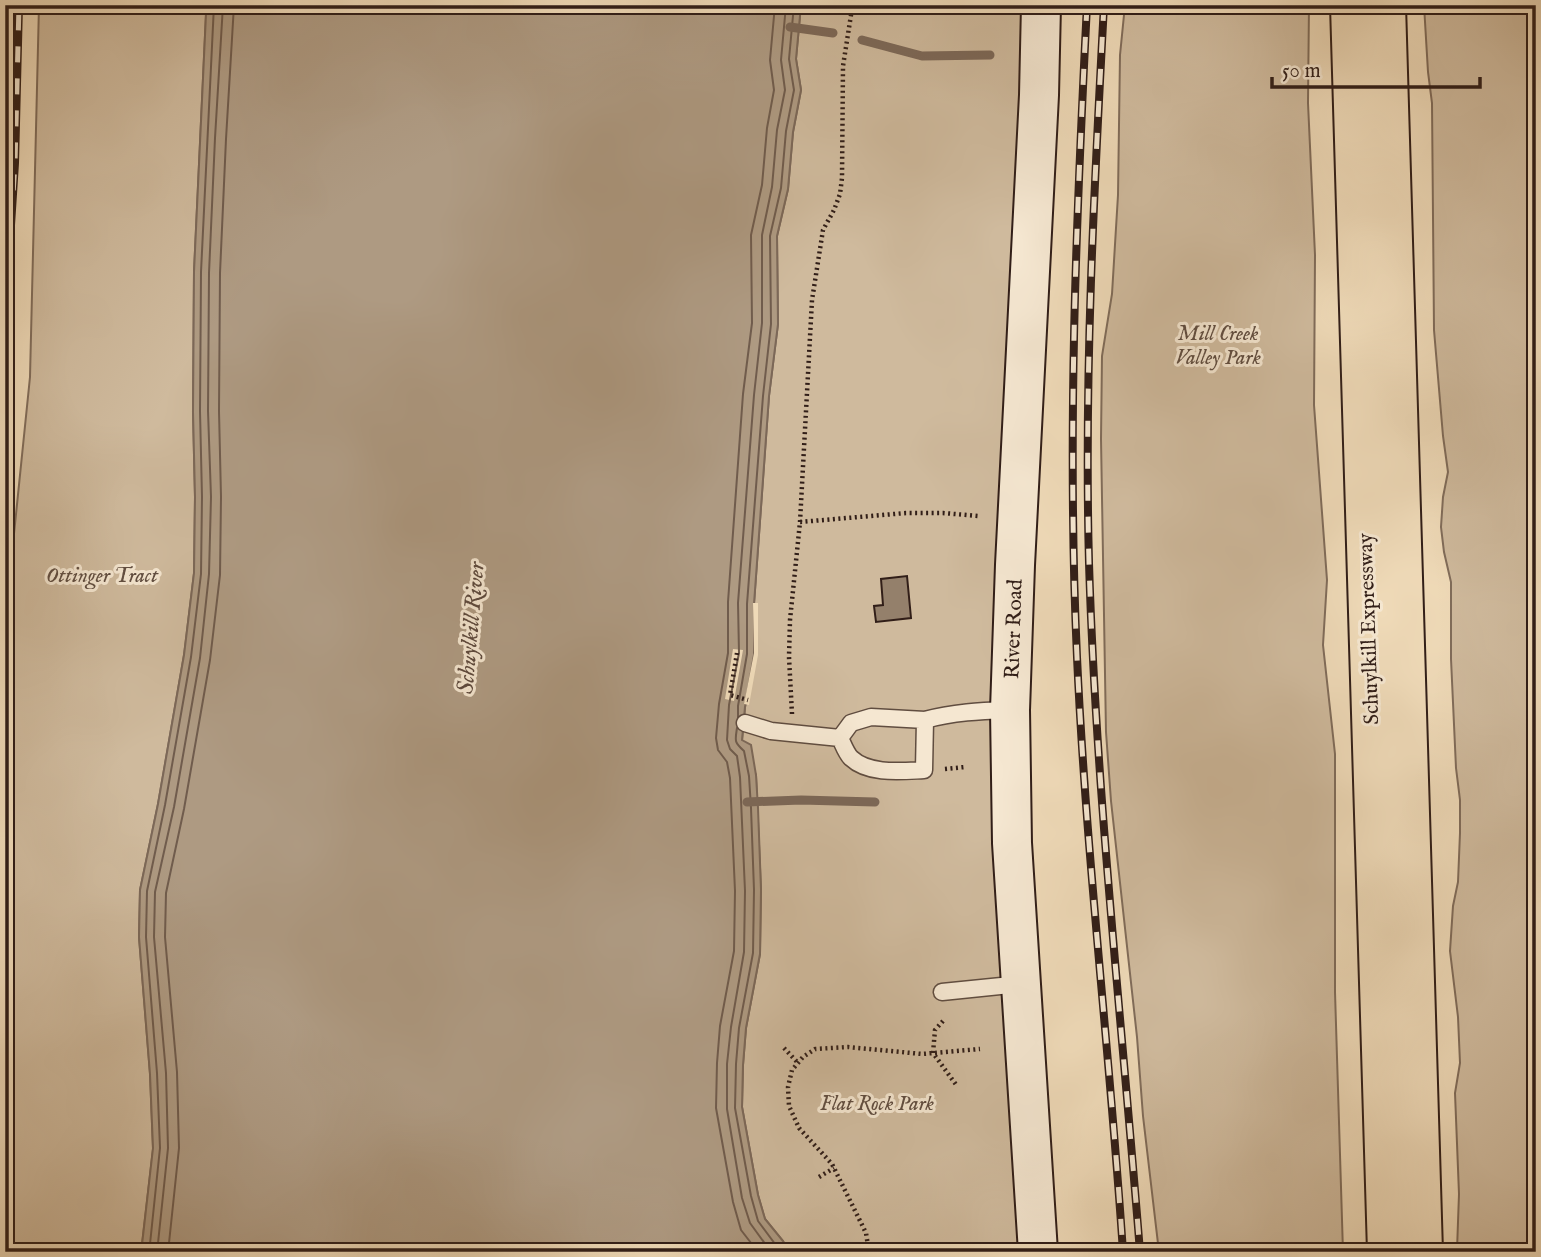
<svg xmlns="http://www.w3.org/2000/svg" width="1541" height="1257" font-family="'IM FELL English',serif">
<rect width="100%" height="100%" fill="#efdab8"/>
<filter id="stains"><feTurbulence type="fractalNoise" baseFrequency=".00286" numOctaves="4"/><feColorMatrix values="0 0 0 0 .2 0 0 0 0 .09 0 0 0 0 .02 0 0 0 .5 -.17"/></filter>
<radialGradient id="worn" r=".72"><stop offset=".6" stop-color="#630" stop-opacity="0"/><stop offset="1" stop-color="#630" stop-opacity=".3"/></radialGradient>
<!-- green -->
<path fill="#cfba9d" stroke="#806c5a" stroke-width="2" d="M39 5H208L206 14 194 272 193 412 195 497 194 573 184 655 158 804 140 890 139 937 150 1074 153 1149 142 1244 144 1252H5V622L30 377Z
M801 5H1027L1011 1102 1019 1252H789L783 1241 765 1219 758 1195 742 1107 743 1065 746 1028 760 954 761 890 756 775 742 741 745 707 754 655V604L769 396 778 324 777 236 788 189 793 132 801 90 796 59Z
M1125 5H1309L1308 103 1315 255 1314 405 1327 580 1323 645 1335 754V992L1343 1252H1159L1143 1116 1137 1037 1111 801 1106 732 1101 439 1102 356 1112 294 1118 195 1120 55Z
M1424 5H1536V1252H1457V1250L1459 1194 1455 1093 1460 1063 1458 1017 1450 951 1453 906 1458 882 1460 833V800L1456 768 1451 659V582L1444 552 1441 527 1443 497 1448 472 1443 436 1434 330 1432 103 1428 72Z"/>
<!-- water -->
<path fill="#ae9a82" stroke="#7c6858" stroke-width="2" d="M208 5H801L796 59 801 90 793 132 788 189 777 236 778 324 769 396 754 604V655L745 707 742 740 751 745 756 775 758 808 761 890 760 954 746 1028 743 1065 742 1107 758 1195 765 1219 783 1241 789 1252H144L142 1245 153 1148 150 1074 139 937 140 890 158 804 184 655 194 573 195 497 193 412 194 272 206 14Z"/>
<!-- pier -->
<path fill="#efdab8" d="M753 603H758V655L749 705 744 704 754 653Z
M733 649 743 650 734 701 725 699Z"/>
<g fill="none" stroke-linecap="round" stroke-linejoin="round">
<!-- shore -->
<path stroke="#705c4d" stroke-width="2" d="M738 717V706L747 654V604L763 396 771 324 770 236 781 188 786 131 794 90 789 59 794 5
M737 728C735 741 734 742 744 751L749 776 751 808 754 890 753 953 739 1028 736 1064 735 1108 751 1196 758 1221 781 1252
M150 1252V1244L160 1148 157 1073 146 937 147 891 165 805 191 657 201 574 202 497 200 411 201 272 214 5
M159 1252 158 1243 168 1148 166 1073 154 937 155 892 174 807 200 658 209 574 211 497 208 411 209 273 215 138 223 5
M170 1252 169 1243 179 1148 177 1072 165 937 166 893 184 809 210 660 220 575 221 497 219 411 220 273 226 139 234 5
M758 1252 741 1230 733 1202 716 1108 717 1063 720 1026 734 951 735 891 730 778 727 762 718 750 716 738 719 704 728 653V602L743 394 752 323 751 235 762 185 767 128 774 90 770 60 775 5
M771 1252 750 1223 742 1198 727 1109V1064L731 1027 744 952 745 891 740 777 737 756 730 749 727 740 729 705 739 653 738 603 754 395 762 323V235L772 187 777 130 785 90 781 60 786 5"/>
<!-- stream -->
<path stroke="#7c6858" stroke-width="9" d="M790 27 833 33
M862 40 922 56 990 55
M747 802 801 800 875 802"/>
</g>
<!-- building -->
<path fill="#94806b" stroke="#311e18" stroke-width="2" d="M907 576 911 618 876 622 874 606 883 605 881 579Z"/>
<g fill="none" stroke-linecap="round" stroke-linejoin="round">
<!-- lane casing -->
<g stroke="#604d40" stroke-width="19">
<path id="lane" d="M745 723 771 731 840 738
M840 738C843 744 846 753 851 758 869 775 902 771 924 770L925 720C953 712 981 711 1009 710
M840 738 851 723 871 717 925 720
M942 992 1021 984"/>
</g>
<!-- secondary casing -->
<g stroke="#311e18" stroke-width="42">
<path id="secondary" d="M1038 1252 1012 843 1010 710 1015 565 1039 95 1041 5"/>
</g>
<!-- highway casing -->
<g stroke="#311e18" stroke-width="42">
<path id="highway" d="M1350 5 1387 1252
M1386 5 1423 1252"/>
</g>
<!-- path -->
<path stroke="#311e18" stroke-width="4.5" stroke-dasharray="2 3.5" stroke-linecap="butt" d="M800 522 906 513H943L978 516
M737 653 730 695 748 700
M792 714 789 657 790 620 800 522 812 300 823 230 834 210 840 194 842 178 843 66 851 15 850 5
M945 769 965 767
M943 1021 935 1030 933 1053 957 1086
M784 1048 798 1063
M819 1177 834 1168
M869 1252 866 1233 832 1164 799 1128 789 1106 788 1087 792 1070 803 1057 815 1049 848 1047 922 1054 980 1049"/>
<!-- lane -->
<use href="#lane" stroke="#f5e7d1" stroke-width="16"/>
<!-- secondary -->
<use href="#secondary" stroke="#f5e7d1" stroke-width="38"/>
<!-- highway -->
<use href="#highway" stroke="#efdab8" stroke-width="38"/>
<!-- rail casing -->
<g stroke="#311e18" stroke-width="8">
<path id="rail" d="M1087 5C1076 222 1067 440 1077 657 1086 856 1110 1054 1123 1252
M1104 5C1094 191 1084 377 1089 563 1096 793 1122 1022 1140 1252
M5 318 15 163 19 5"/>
</g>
<!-- rail -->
<use href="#rail" stroke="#f5e7d1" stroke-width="5" stroke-dasharray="16" stroke-linecap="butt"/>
</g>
<g text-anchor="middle" stroke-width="6" stroke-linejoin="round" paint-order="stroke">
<!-- park labels -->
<g font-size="21" font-style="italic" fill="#604d40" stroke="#f5e7d1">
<text x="1218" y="340">Mill Creek<tspan x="1218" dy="24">Valley Park</tspan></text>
<text x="102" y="582">Ottinger Tract</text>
<text x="877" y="1110">Flat Rock Park</text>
</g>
<!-- street labels -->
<g font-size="21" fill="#311e18" stroke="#f5e7d1">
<text transform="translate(1013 629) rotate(-88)" y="7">River Road</text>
<text transform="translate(1368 629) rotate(-92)" y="7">Schuylkill Expressway</text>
</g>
<!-- water labels -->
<g font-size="23" font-style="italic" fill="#5d493d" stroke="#f5e7d1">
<text transform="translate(470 628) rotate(-85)" y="8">Schuylkill River</text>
</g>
</g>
<!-- margin -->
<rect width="1541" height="1257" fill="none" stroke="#efdab8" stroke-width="28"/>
<rect x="7" y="7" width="1527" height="1243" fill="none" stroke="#311e18" stroke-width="3.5"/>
<rect x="14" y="14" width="1513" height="1229" fill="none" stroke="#311e18" stroke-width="2"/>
<!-- scale -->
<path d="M1272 77v10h208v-10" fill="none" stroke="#311e18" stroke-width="3.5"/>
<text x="1282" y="77" font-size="21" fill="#311e18" stroke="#f5e7d1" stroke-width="5" paint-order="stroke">50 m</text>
<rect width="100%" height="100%" filter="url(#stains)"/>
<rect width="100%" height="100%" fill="url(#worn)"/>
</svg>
